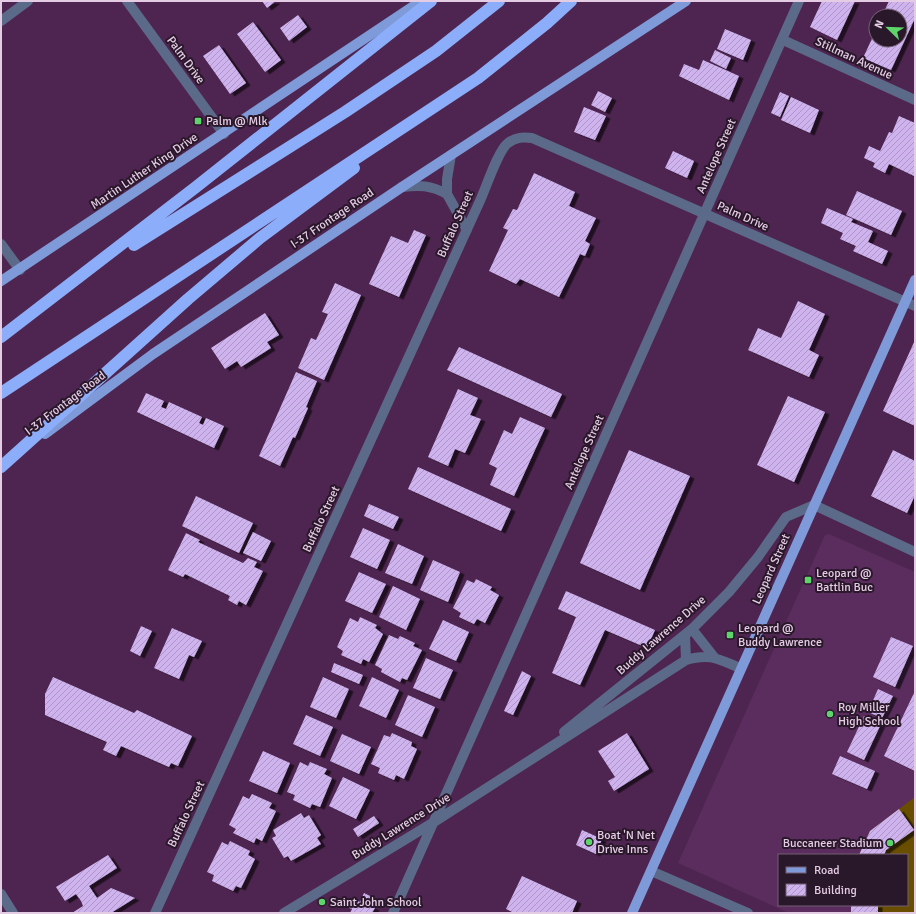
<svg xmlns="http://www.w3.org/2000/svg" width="916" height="914" font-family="Signika,sans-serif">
<defs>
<pattern id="building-hatch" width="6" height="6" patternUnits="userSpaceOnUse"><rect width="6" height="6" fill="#ceb3ee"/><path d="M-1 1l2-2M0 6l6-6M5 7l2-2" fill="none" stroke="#ac96c4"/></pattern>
<filter id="shadow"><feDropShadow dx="4.5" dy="2.5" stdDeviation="0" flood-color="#0009"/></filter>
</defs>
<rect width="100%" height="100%" fill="#4e2550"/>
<!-- built -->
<path fill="#5b2d5e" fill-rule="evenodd" d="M829 534 915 572V913H789L678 863 825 535ZM779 855H907V905H779Z"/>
<!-- pitch -->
<path fill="#694e00" d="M915 797V913H851V905H907V855H859L870 831Z"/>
<!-- building -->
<path fill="url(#building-hatch)" filter="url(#shadow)" d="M262 1H276L267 8Z
M822 1H855L837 40 810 27Z
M889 1H915V18L891 70 863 58 876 30V40H900V16H882Z
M298 15 307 27 289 41 280 28Z
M253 22 281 60 265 72 237 34Z
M725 29 751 40 743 60 717 49Z
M219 45 246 83 230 94 203 56Z
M715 50 731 58 726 69 710 61Z
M703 60 739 76 729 100 679 76 684 64 699 70Z
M598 91 612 98 605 112 591 105Z
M780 92 789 96 780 117 771 113Z
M791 97 819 110 810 133 781 120Z
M584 107 606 116 595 140 574 132Z
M899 116 915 123 914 176 889 164 885 173 873 167 875 163 864 158 869 146 880 151 889 132 892 133Z
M673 151 694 161 687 178 665 168Z
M534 173 575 192 569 206 596 218 585 241 590 244 585 256 580 254 559 297 520 279 516 284 489 271 508 230 503 228 513 209 517 210Z
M857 191 902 211 891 235 846 215Z
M827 208 853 219 851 222 873 231 868 242 888 251 882 264 853 251 856 246 840 239 843 233 821 223Z
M414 230 426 235 399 297 369 284 391 236 408 243Z
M335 283 361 295 324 380 298 368 311 338 316 340 328 314 322 312Z
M798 301 825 314 809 350 819 355 809 377 748 350 758 328 781 338Z
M265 313 279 335 267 342 271 348 241 367 237 361 225 369 211 348Z
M915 340V426L883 411Z
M459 347 562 394 551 417 447 370Z
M296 372 317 381 306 407 308 408 295 438 293 437 280 466 259 456Z
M458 389 478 398 470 415 481 419 465 453 455 449 448 466 428 457Z
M146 393 164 401 161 407 166 409 169 402 202 417 199 423 203 425 206 418 224 426 214 448 137 412Z
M788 396 825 412 794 482 757 465Z
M520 417 545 428 514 496 490 485 497 468 489 464 504 430 512 434Z
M629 450 690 476 640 590 580 563Z
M893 450 915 461V495L907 513 871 496Z
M418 467 511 509 501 531 408 489Z
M196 496 253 523 239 553 182 526Z
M369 504 399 517 393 529 364 516Z
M363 528 390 540 377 569 350 557Z
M253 532 271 541 261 561 243 553Z
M186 533 200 540 198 542 243 563 248 558 257 562 254 567 263 571 246 605 239 601 237 605 228 600 230 596 185 574 183 577 168 570Z
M398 544 424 556 412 584 385 573Z
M433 560 460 572 448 602 420 590Z
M359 572 386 584 372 613 345 601Z
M476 579 492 587 490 590 499 595 485 623 477 619 474 624 459 617 461 613 453 608 467 580 474 583Z
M393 586 420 599 406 630 379 617Z
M566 591 655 630 647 648 605 630 580 685 552 673 576 617 558 609Z
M360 617 377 625 375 628 383 634 369 662 363 659 361 664 341 655 343 651 337 647 350 618 358 622Z
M443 620 469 632 456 661 429 649Z
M141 626 152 631 140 656 130 651Z
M172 628 202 641 194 657 189 655 179 679 154 668Z
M389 635 398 639 400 636 415 643 413 646 422 650 407 680 402 678 400 682 381 672 382 669 375 665Z
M891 637 913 646 895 687 873 677Z
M426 658 453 670 440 699 413 688Z
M334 663 363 675 359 684 331 672Z
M522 671 531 676 513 715 504 711Z
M53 677 134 713 137 710 192 736 178 766 171 763 169 767 121 746 116 756 103 750 107 742 45 715V694Z
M323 677 349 689 336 718 310 707Z
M372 677 399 690 386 718 359 706Z
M878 689 893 696 882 718 868 712Z
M914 693 915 694V771L884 756Z
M408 695 435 707 422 737 395 725Z
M306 715 333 727 320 756 293 744Z
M864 716 881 724 864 760 847 752Z
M392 733 412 742 411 746 417 749 404 779 396 775 394 780 378 773 380 768 371 764 384 735 390 737Z
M627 733 649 769 614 791 608 781 615 777 598 751Z
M342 734 371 747 359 774 330 761Z
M263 751 290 763 277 793 249 781Z
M840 756 875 771 867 789 832 774Z
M300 762 308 766 310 762 327 769 324 774 332 778 320 807 312 804 310 808 293 800 295 795 287 792Z
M343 777 370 790 356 819 329 806Z
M252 794 272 803 269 808 276 811 262 841 256 838 254 843 233 833 236 829 229 825 243 796 249 799Z
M899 809 914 830 886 850 884 855H859L870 831Z
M301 813 304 818 309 815 321 835 317 838 321 844 291 861 288 856 284 858 272 838 276 836 273 830Z
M374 816 379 823 358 837 353 829Z
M582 830 602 839 596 854 576 845Z
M230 841 250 851 248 855 255 859 241 888 236 886 233 891 212 881 214 875 207 872 222 842 228 845Z
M108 855 117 868 89 886 97 898 111 888 135 898 111 913H72L83 906 81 901 76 894 65 901 56 887Z
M522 876 577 901 572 913H514L506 909Z
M364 893 374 898 370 906 375 908 372 913H350L352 909 349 908 352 903 355 904 357 900 360 902Z
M851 905H878V913H851Z"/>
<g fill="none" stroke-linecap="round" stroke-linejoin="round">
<!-- minor -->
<path stroke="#5c6a89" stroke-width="10" d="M127 1 224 134
M1 21 28 1
M783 40 915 100
M451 155 447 179V194L467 230
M402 187C420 185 430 185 447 194
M1 244 20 270
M692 629 714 657
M685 635 686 660
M564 732 692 629 729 592 758 557 786 517 814 505 915 552
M651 871 748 913
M1 894 13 913
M155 913 479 203C485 191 498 150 508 143 516 137 523 137 532 138L915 306
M284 913 434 822 686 660C710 653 718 659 740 668
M393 913 799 1"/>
<!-- major -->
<path stroke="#7f9ad9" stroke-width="10" d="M1 281 421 1
M45 434 153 354 402 187 686 1
M632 913 915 280"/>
<!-- highway -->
<path stroke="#8cadf9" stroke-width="12" d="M134 245 345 112 436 51 499 1
M1 337 196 187 431 1
M1 393 478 78 547 23 571 1
M1 467 188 299 260 238 354 168"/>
</g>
<!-- markers -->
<g fill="#5ed56b" stroke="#29172a" stroke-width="1.5">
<rect x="194" y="117" width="8" height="8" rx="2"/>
<rect x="804" y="576" width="8" height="8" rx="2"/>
<rect x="726" y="631" width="8" height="8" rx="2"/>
<circle cx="830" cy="714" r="4"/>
<circle cx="589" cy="842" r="4"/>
<circle cx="890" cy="843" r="4"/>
<circle cx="322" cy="902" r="4"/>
</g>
<g text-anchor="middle" stroke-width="4" stroke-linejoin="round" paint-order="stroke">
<!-- street labels -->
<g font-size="12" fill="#e5cce5" stroke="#29172a">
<text transform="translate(854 58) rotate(25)" y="4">Stillman Avenue</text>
<text transform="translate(186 60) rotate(54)" y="4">Palm Drive</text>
<text transform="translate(716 156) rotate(-66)" y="4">Antelope Street</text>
<text transform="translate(144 171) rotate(-34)" y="4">Martin Luther King Drive</text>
<text transform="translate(743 216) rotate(24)" y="4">Palm Drive</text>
<text transform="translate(332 218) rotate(-34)" y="4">I-37 Frontage Road</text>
<text transform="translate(455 224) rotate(-66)" y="4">Buffalo Street</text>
<text transform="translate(65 403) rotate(-37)" y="4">I-37 Frontage Road</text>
<text transform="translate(584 452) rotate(-66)" y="4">Antelope Street</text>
<text transform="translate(321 519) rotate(-65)" y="4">Buffalo Street</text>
<text transform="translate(771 569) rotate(-66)" y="4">Leopard Street</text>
<text transform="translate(661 635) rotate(-41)" y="4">Buddy Lawrence Drive</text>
<text transform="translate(186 814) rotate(-65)" y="4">Buffalo Street</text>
<text transform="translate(401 826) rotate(-32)" y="4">Buddy Lawrence Drive</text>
</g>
<!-- poi labels -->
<g font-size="12" fill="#e5cce5" stroke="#29172a" text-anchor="start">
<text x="206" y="125">Palm @ Mlk</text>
<text x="816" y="577">Leopard @<tspan x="816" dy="14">Battlin Buc</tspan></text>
<text x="738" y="632">Leopard @<tspan x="738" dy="14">Buddy Lawrence</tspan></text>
<text x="838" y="711">Roy Miller<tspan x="838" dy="14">High School</tspan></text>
<text x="597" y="839">Boat 'N Net<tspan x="597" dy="14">Drive Inns</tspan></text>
<text x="882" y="847" text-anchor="end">Buccaneer Stadium</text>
<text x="330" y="906">Saint John School</text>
</g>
</g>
<!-- border -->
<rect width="916" height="914" fill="none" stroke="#e5cce5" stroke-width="4"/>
<!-- legend -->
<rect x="778" y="854" width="130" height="52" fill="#29172a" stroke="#745f75"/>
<rect x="786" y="867" width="20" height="6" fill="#7f9ad9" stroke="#745f75"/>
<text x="814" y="874" font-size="12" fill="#e5cce5">Road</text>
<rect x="786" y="884" width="20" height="12" fill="url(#building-hatch)" stroke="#745f75"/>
<text x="814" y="894" font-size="12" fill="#e5cce5">Building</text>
<!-- north arrow -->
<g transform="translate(888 28) rotate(293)"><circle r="19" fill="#29172a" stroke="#745f75"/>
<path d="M0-3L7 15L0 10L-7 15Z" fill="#5ed56b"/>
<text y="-6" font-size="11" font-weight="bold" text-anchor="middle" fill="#e5cce5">N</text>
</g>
</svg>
